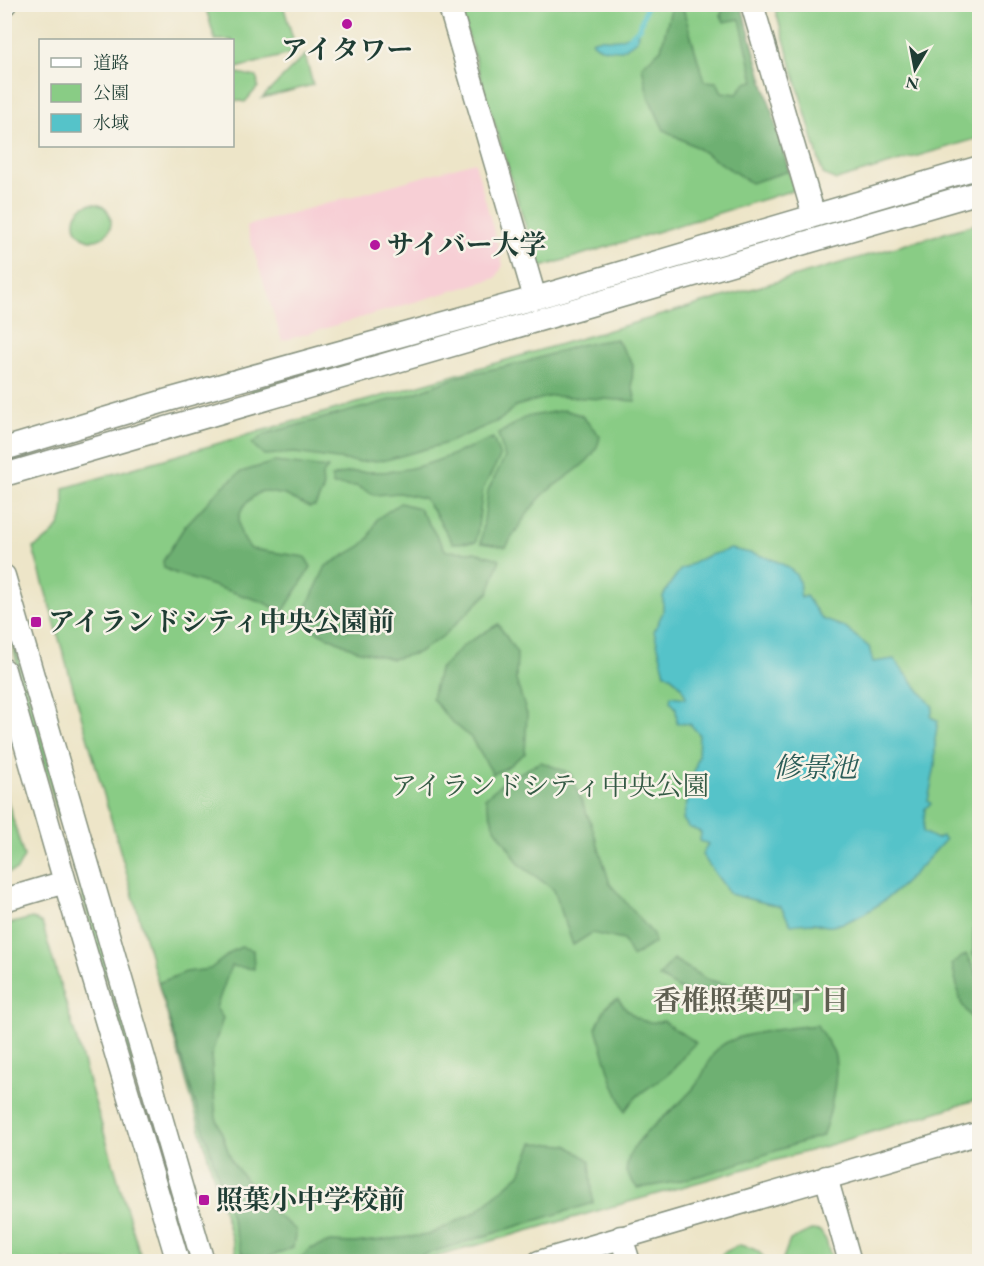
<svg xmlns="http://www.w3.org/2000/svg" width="984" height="1266" font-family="'EB Garamond','Noto Serif JP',serif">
<rect width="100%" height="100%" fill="#f7f3e8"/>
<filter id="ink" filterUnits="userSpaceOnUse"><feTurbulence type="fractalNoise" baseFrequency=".0167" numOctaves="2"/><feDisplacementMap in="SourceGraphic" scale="12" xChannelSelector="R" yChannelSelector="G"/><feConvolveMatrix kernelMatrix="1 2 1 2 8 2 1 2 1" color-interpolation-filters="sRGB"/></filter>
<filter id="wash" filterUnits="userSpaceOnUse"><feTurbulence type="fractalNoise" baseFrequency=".008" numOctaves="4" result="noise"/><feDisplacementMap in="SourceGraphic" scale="24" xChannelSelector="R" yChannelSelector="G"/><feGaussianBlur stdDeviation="1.35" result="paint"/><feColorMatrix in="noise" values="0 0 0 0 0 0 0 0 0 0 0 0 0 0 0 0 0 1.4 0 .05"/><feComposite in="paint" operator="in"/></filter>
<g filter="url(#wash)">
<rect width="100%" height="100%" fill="#ede5c8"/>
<!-- built -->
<path fill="#f7cfd5" d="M475 162 503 265 496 278 282 341 246 226Z"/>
<!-- green -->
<path fill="#89cc85" stroke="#54845c" stroke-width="1.5" d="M205 5H283L297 52 233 69 232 40H215Z
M459 5H741L794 190 538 268Z
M813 5H979V138L836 180 823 174 774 5H786L787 10 813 9Z
M305 55 313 85 262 98Z
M238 73 257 77 258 87 245 102 234 100 233 77Z
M938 190 939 195 252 394 251 390Z
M75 222a18 18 0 1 1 36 0a18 18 0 1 1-36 0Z
M979 223V1099L833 1144 421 1261H238L33 548C64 530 64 521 64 488Z
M11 632 163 1146 168 1191 20 684Z
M4 789 24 857 17 870 5 874Z
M32 918 42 923 142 1261H5V925Z
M811 1230 820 1231 826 1240 832 1261H782L790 1240Z
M739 1245C751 1247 760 1250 766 1261H717L723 1253Z"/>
<!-- forest -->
<path fill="#6eb072" stroke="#467653" stroke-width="1.5" d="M672 5H682L704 81 717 82 722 92 737 94 745 83 754 81 740 19 724 22 721 15 724 6 741 5 789 171 751 183 694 146 664 130 648 96 642 66 661 49Z
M616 339 633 364 632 385 636 401 551 396 516 406 500 420 447 443 386 460 358 462 295 453 264 455 252 444 265 434 409 395 460 376 526 362 579 345Z
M564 410 581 415 600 436C597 465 560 477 542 496 528 511 517 529 506 547L481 543 488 490 505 457 498 434 526 417Z
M493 438 500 457 483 489 476 542 453 543 434 512 424 498 399 493 375 495 356 486 333 485 332 477C357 467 376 475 401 470 434 465 462 450 493 438Z
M274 462 328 468 322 475 323 490 315 506 309 507 285 495 262 491C236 506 231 526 251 549L305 557 311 567 283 612 263 602 177 574 164 568 163 561 185 526 221 488 241 472Z
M400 503 419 508 446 551 474 552 500 559 489 592 442 637 417 653 392 659 356 650 307 627 310 617 308 604 326 566 361 546 369 538 377 519Z
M498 624 517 653 516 680 527 714 525 753 506 768 493 774 471 738 447 717 432 698 439 670 464 645Z
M541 762 570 773 592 826 610 884 653 934 654 943 632 957 623 940 592 933 573 945 554 890 520 865 495 828 485 798 506 780Z
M974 913 979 915V962L973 955Z
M241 947 253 950 254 969 231 966 216 1008 223 1018 211 1056 216 1117 232 1162 268 1208 296 1230 293 1247C273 1256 263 1262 242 1253L158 983 186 972 210 969 233 951Z
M966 954 979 978V1029L961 1003 952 964Z
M673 959 706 979 733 986 795 989 803 994 788 1003 723 1004 688 994 659 977Z
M618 999C631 1016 642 1026 664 1021 674 1031 686 1034 696 1043 684 1052 679 1066 667 1075 651 1087 636 1093 625 1111L613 1084 596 1028C602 1017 604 1002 618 999Z
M817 1025C822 1034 830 1044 834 1053 840 1072 830 1118 822 1136 760 1154 702 1181 637 1188L626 1172C627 1167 627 1159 630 1154 643 1128 678 1110 696 1085 709 1068 708 1049 732 1040 754 1031 793 1028 817 1025Z
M533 1143 567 1145 590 1161 593 1203 403 1261H297L310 1249 330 1242 354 1243 428 1235 476 1212 520 1174Z"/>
<!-- water -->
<path fill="#55c3c9" stroke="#3a807e" stroke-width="1.5" d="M638 33 637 40 622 50C611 50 598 50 592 41 600 36 609 41 618 39 625 37 630 34 638 33Z
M731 549C750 553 787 559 798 578 800 583 800 592 801 598L806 596 822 619 844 627 869 647 873 662 894 659 933 707 931 717 938 721 935 739V766L928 801 931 804 925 808 923 832 936 839 942 836 945 840C915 874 878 916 832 926 826 927 820 924 814 923 807 923 798 924 791 925L781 907 730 894 702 855 708 844 700 841 701 832 688 827 683 819 698 756 699 734 690 724 677 723 676 708 670 701 671 696 686 698C682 685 676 679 665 673L654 631 663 612V596L670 584 680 570 707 556Z"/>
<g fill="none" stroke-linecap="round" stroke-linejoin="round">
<!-- stream -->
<path stroke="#55c3c9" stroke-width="5" d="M628 38 640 27 647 4"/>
</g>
</g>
<g filter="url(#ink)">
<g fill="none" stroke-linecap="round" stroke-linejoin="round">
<!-- secondary casing -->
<g stroke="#86917e" stroke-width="25">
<path id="secondary" d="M449 4 535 298
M752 4 814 216
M4 5 5 4
M4 449 168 400 535 298 980 167
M4 475 980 192
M4 576 203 1262
M4 670 65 882 178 1262
M4 900 65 882
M826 1177 850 1262
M621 1237 629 1262
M539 1262 980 1133"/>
</g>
<!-- secondary -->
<use href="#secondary" stroke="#fff" stroke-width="22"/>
</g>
</g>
<!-- markers -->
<g fill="#b5179e" stroke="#f7f3e8" stroke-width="2">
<circle cx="347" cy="24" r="6"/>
<circle cx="375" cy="245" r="6"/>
<rect x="30" y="616" width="12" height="12" rx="3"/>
<rect x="198" y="1194" width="12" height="12" rx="3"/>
</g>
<g text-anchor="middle" stroke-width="5" stroke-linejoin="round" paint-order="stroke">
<!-- poi labels -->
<g font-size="27" font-weight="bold" fill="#1f3d34" stroke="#f7f3e8" text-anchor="start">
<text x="347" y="59" text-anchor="middle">アイタワー</text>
<text x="387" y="254">サイバー大学</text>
<text x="48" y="631">アイランドシティ中央公園前</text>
<text x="216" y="1209">照葉小中学校前</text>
</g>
<!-- park labels -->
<g font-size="27" fill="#345a44" stroke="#f7f3e8">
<text x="550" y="795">アイランドシティ中央公園</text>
</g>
<!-- water labels -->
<g font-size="28" font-style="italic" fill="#2c5e59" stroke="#f7f3e8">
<text x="815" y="777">修景池</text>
</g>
<!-- neighbourhood labels -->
<g font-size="28" font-weight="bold" fill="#5e5f51" stroke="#f7f3e8">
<text x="751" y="1010">香椎照葉四丁目</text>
</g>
</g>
<!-- margin -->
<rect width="984" height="1266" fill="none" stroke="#f7f3e8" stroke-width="24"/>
<!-- legend -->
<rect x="39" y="39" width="195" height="108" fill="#f7f3e8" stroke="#a1aaa0" stroke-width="1.5"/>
<rect x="51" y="58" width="30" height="9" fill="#ffffff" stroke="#a1aaa0" stroke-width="1.5"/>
<text x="93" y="69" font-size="18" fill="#1f3d34">道路</text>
<rect x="51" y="84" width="30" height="18" fill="#89cc85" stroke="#a1aaa0" stroke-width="1.5"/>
<text x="93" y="99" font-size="18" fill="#1f3d34">公園</text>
<rect x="51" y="114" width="30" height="18" fill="#55c3c9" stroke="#a1aaa0" stroke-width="1.5"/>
<text x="93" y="129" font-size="18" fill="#1f3d34">水域</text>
<!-- north arrow -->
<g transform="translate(915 69) rotate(190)" stroke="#f7f3e8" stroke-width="4.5" paint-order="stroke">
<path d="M0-4.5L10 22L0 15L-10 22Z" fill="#1f3d34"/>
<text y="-9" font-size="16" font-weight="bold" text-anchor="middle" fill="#1f3d34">N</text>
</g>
</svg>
